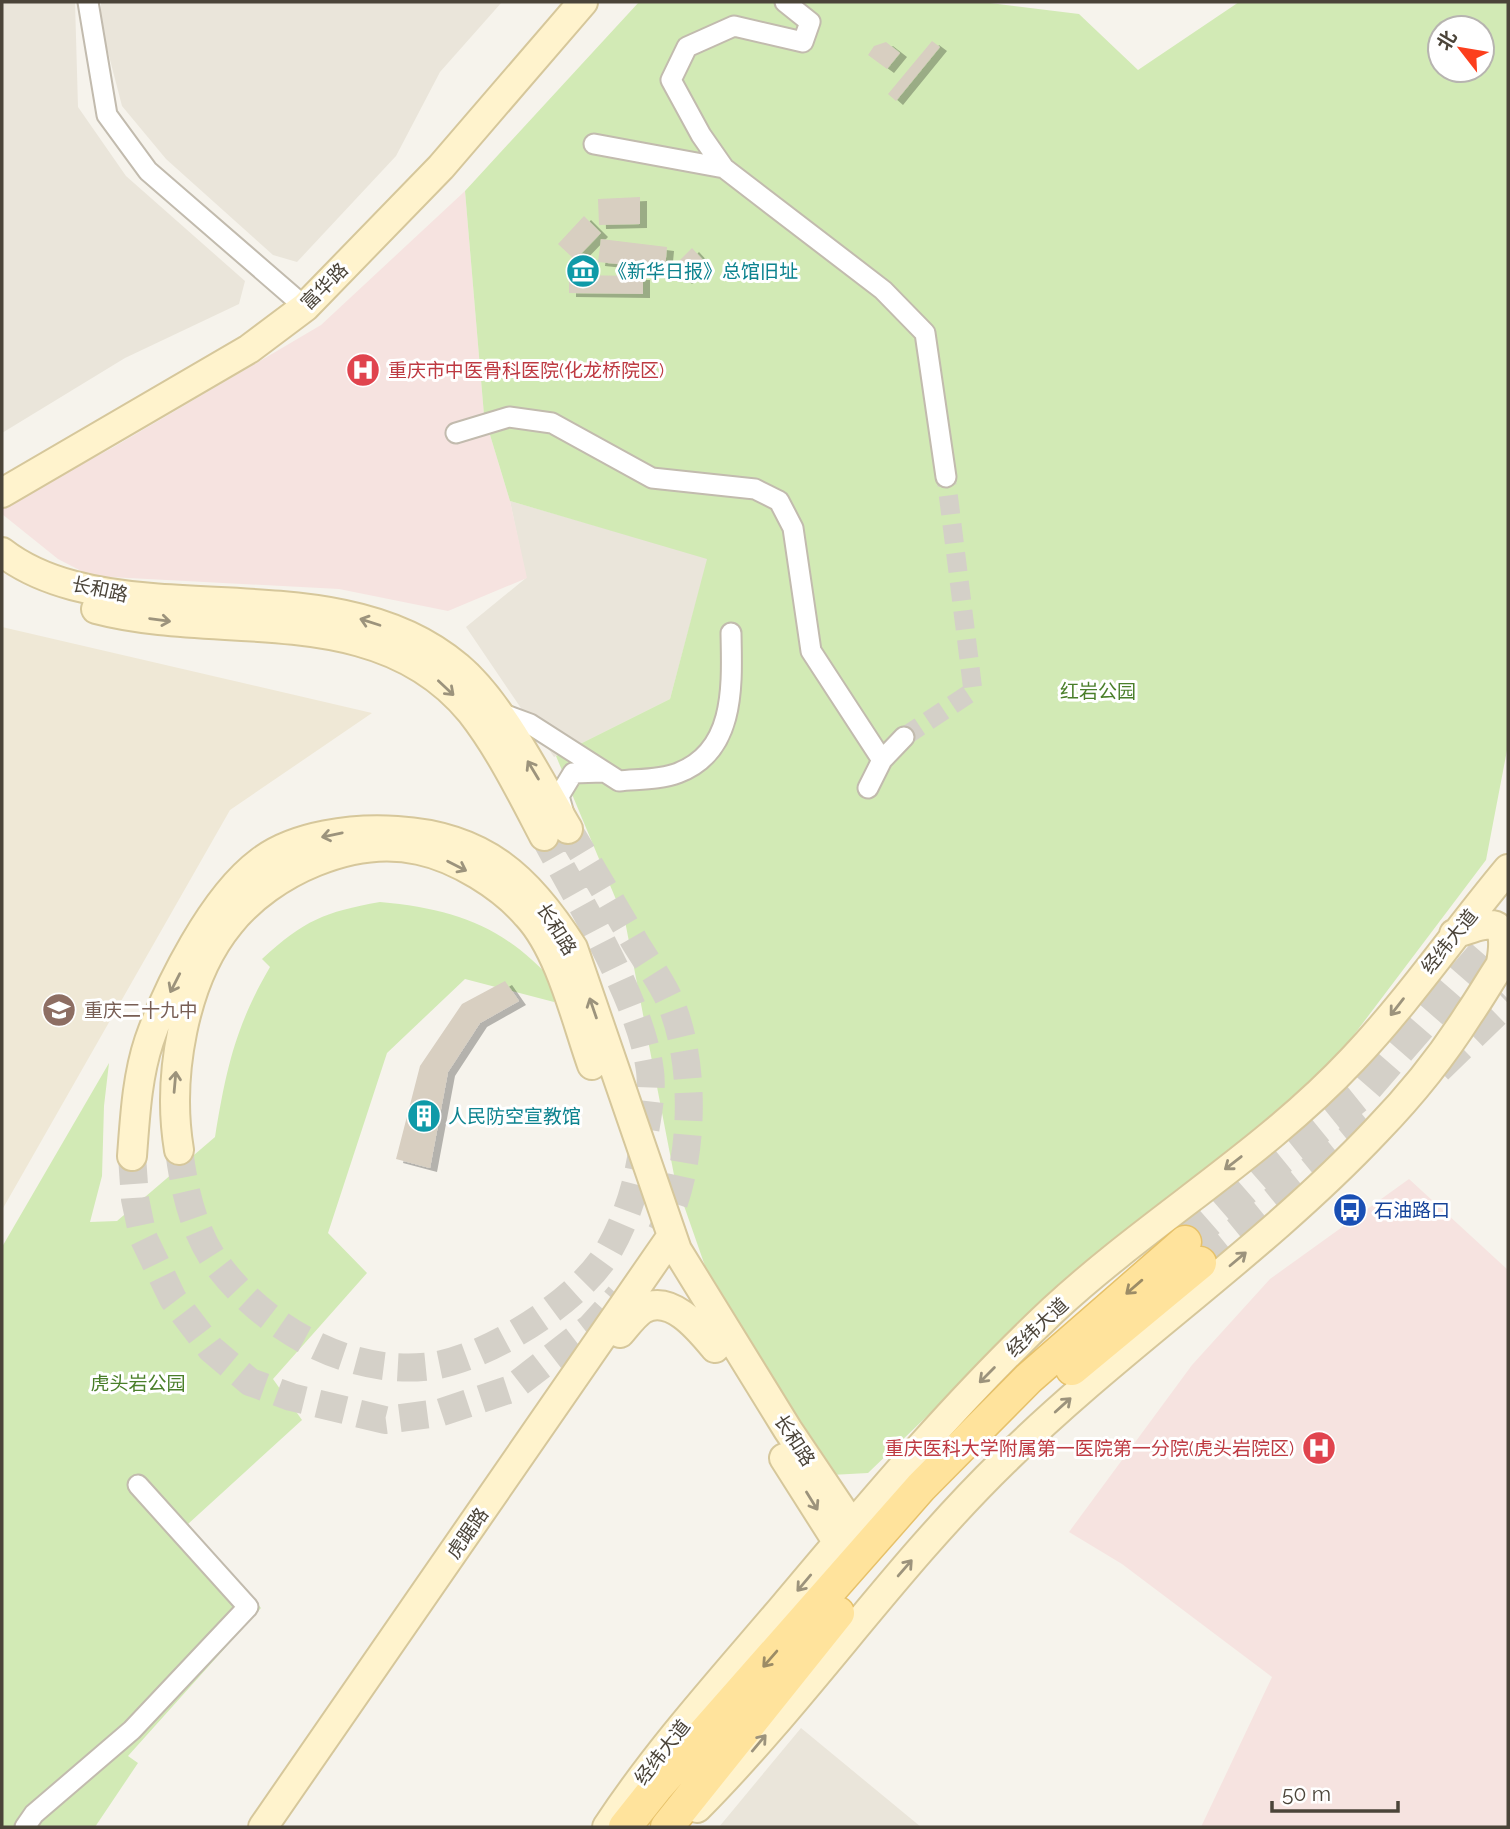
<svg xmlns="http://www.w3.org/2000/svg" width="1510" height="1829" font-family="Raleway,'Noto Sans SC',sans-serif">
<defs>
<filter id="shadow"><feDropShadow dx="7" dy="4" stdDeviation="0" flood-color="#0004"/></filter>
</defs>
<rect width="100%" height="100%" fill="#f6f3ec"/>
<!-- residential -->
<path fill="#eae5da" d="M2 2H75L78 107 126 176 245 281 239 304 125 358 2 433Z
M101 2H502L440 72 396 156 297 262 273 255 166 159 122 106 101 25Z
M510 501 708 558 670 699 554 757 466 627 526 578Z
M801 1728 921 1827H719Z"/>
<!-- education -->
<path fill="#efe8d6" d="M2 627 372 713 230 810 2 1210Z"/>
<!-- medical -->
<path fill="#f6e3e0" d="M465 191 484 415 510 501 527 578 448 611 339 589 91 576 58 559 2 514V507L112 448 321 325Z
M1409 1179 1508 1270V1827H1201L1272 1677 1122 1564 1069 1532 1192 1365 1270 1279Z"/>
<!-- green -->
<path fill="#d2eab5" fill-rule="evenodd" d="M639 2H982L1079 14 1138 70 1239 2H1508V745L1486 860 1304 1101 1059 1289 868 1473 831 1475 712 1286 675 1180 625 921 556 756 670 699 707 559 510 501 484 415 465 191ZM1440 28H1482V70H1440Z
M380 902C456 909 504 926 556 984L554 1002 465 979 387 1053 328 1233 367 1273 273 1379 302 1420 188 1524 261 1608 128 1756 138 1763 95 1827H2V1247L109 1063 104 1106 102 1176 90 1222 117 1221 215 1137C226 1070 235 1027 270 967L262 959C305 920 324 912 380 902Z"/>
<!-- building -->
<path fill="#d8cfc1" filter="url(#shadow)" d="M932 41 940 47 896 101 888 94Z
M886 42 900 53 887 69 868 55 874 46Z
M640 197V224L599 225 598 199Z
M584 216 601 233 575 260 558 244Z
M601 239 667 247 665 269 598 262Z
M692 248 704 261 685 280 672 268Z
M569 275 643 276V294L569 293Z
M505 981 519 1001 480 1023 448 1072 430 1168 396 1159 420 1066 462 1004Z"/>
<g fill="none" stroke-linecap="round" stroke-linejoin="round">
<!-- street-tunnel -->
<path stroke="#d4d0c8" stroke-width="19" stroke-dasharray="19 10" stroke-linecap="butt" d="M904 737 973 691 946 477"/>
<!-- secondary-tunnel -->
<path stroke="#d4d0c8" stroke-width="28" stroke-dasharray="28 14" stroke-linecap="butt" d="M568 829C591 867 614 906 636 944 647 962 660 980 669 999 698 1064 695 1170 661 1233
M179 1150C184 1190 194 1235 220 1268 268 1330 351 1377 432 1366 488 1358 581 1300 609 1250 628 1216 638 1182 643 1145 646 1122 653 1094 650 1071 641 1000 578 900 544 836
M132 1156 135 1199 143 1237 173 1299 211 1349 250 1382 291 1397 385 1420 439 1413 511 1389 591 1327 619 1296"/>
<!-- primary-tunnel -->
<path stroke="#d4d0c8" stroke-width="32" stroke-dasharray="32 16" stroke-linecap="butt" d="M1437 1068 1508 999
M1185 1242 1265 1172 1361 1094 1508 925
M1200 1263 1370 1124"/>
<!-- street casing -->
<g stroke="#c2bbae" stroke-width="23">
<path id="street" d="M88 2 107 115 148 171 305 307
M785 2 810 22 803 42 734 26 687 47 671 80 701 135 724 168 883 290 925 333 946 477
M594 144 724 168
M456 433 509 417 552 423 652 478 755 489 779 501 793 528 811 651 882 760
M495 711 530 724 619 781C637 779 660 780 678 773 736 751 732 685 731 633
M868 788 882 760 904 737
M564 814 559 796 573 773 603 772
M25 1827 34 1814 132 1730 248 1607 138 1485"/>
</g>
<!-- secondary casing -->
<g stroke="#d6c79b" stroke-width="32">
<path id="secondary" d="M2 493 249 349 305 307 441 167 583 2
M2 552C43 584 101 594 152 598 253 607 375 596 458 667 501 703 539 780 568 829
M96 609C220 642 378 598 471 712 500 749 522 794 544 836
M1454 934C1489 922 1510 913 1501 963
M179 1150C167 1078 183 980 230 923 271 872 353 835 419 850 457 858 502 886 527 915 560 950 576 1020 592 1065
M132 1156C135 1117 137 1077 149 1041 168 986 213 897 260 862 295 835 354 828 397 831 484 836 529 878 573 948L677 1250 788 1430 852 1525
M620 1333C627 1325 634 1315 643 1309 671 1293 700 1330 715 1348
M784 1458 838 1543
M697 1808C806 1698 893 1569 1004 1461 1123 1344 1263 1251 1377 1130 1411 1095 1443 1055 1469 1014 1483 994 1494 973 1508 954
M263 1827 671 1237
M607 1827C659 1748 724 1677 785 1605 871 1503 956 1401 1053 1310 1148 1222 1264 1154 1353 1059 1409 1000 1456 931 1508 869"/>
</g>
<!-- primary casing -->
<g stroke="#e6c16a" stroke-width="35">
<path id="primary" d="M1072 1369 1200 1263
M625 1827 656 1788 921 1487 1029 1378 1185 1242
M667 1827 838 1613"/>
</g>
<!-- street -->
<use href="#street" stroke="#fff" stroke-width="19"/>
<!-- secondary -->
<use href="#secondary" stroke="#fff3cd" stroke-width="28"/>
<!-- primary -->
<use href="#primary" stroke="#ffe39c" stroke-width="32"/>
</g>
<!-- one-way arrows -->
<defs><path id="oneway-shaft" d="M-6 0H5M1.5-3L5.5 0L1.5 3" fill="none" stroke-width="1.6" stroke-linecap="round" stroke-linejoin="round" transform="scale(1.75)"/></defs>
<g stroke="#9c937c">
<use href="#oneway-shaft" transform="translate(160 620) rotate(8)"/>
<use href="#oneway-shaft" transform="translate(370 622) rotate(-162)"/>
<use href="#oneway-shaft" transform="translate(446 688) rotate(43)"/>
<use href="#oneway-shaft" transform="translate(533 770) rotate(-121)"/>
<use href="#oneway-shaft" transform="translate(332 835) rotate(168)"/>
<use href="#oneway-shaft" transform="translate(457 866) rotate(27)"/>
<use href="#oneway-shaft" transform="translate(175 983) rotate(117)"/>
<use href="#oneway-shaft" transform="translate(1397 1007) rotate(128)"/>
<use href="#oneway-shaft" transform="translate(593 1008) rotate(-109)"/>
<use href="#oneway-shaft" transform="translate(175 1082) rotate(-85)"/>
<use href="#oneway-shaft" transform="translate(1233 1163) rotate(142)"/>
<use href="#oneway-shaft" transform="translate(1238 1259) rotate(-40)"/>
<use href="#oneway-shaft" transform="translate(987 1375) rotate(135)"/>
<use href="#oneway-shaft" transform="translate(1063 1405) rotate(-42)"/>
<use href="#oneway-shaft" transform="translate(812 1501) rotate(58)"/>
<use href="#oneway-shaft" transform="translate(905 1568) rotate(-49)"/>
<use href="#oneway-shaft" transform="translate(804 1583) rotate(130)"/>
<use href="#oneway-shaft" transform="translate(759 1743) rotate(-50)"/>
</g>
<g stroke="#9c8c66">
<use href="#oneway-shaft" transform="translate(1134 1287) rotate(139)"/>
<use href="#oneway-shaft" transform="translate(770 1659) rotate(131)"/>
</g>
<!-- icons -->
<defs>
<g id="museum-disc" transform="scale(1.75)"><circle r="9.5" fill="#0f9aa8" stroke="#fff"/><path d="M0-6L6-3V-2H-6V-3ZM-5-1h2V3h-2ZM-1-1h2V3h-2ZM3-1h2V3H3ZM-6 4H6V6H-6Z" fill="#fff"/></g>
<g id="hospital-disc" transform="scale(1.75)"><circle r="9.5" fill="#e0444e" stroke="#fff"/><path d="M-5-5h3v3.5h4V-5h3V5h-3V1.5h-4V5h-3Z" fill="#fff"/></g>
<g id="school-disc" transform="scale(1.75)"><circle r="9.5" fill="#8d6e63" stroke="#fff"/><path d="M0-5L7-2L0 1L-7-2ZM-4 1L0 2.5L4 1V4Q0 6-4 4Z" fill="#fff"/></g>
<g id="building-disc" transform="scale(1.75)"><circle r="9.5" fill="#0f9aa8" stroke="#fff"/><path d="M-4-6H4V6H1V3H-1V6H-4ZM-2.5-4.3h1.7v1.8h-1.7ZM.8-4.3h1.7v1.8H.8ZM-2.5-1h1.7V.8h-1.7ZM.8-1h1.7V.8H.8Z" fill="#fff"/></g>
<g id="bus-disc" transform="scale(1.75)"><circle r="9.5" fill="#1a4fb4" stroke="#fff"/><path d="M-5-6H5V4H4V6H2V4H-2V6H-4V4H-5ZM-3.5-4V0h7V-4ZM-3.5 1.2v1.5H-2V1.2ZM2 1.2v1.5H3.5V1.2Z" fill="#fff"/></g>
</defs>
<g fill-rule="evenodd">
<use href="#museum-disc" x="583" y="271"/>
<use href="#hospital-disc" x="363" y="370"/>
<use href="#school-disc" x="59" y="1010"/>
<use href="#building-disc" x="424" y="1116"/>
<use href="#bus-disc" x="1350" y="1210"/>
<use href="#hospital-disc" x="1319" y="1448"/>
</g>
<g text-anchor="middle" stroke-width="6" stroke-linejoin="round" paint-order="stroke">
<!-- culture labels -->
<g font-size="19" fill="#0d838f" stroke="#fff" text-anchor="start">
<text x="608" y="278">《新华日报》总馆旧址</text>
<text x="448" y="1123">人民防空宣教馆</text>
</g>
<!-- street labels -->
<g font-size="19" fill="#4b4439" stroke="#fff">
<text transform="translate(324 286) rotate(-45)" y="7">富华路</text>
<text transform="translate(100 589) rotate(12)" y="7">长和路</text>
<text transform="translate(557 929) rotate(58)" y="7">长和路</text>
<text transform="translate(1449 941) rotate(-51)" y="7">经纬大道</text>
<text transform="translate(1037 1327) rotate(-43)" y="7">经纬大道</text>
<text transform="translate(795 1440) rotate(57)" y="7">长和路</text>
<text transform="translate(467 1533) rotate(-55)" y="7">虎踞路</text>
<text transform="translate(662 1752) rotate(-52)" y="7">经纬大道</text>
</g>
<!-- health labels -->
<g font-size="19" fill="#be3a42" stroke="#fff" text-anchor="start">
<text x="388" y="377">重庆市中医骨科医院(化龙桥院区)</text>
<text x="1294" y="1455" text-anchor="end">重庆医科大学附属第一医院第一分院(虎头岩院区)</text>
</g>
<!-- park labels -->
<g font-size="19" fill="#4a7f2a" stroke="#fff">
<text x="1098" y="698">红岩公园</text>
<text x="138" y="1390">虎头岩公园</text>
</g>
<!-- education labels -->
<g font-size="19" fill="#785e54" stroke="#fff" text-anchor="start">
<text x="84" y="1017">重庆二十九中</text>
</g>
<!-- transit labels -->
<g font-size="19" fill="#164399" stroke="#fff" text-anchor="start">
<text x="1374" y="1217">石油路口</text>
</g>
</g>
<!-- border -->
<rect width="1510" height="1829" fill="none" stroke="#4b4439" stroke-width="7"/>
<!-- north arrow -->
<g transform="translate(1461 49) rotate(301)"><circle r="33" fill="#ffffff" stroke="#b7b4b0" stroke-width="2"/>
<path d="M0-5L12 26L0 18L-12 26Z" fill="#fc3f1d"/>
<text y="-10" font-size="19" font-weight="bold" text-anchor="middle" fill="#4b4439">北</text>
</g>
<!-- scale -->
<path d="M1272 1801v10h126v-10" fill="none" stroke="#4b4439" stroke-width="3.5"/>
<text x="1282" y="1801" font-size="21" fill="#4b4439" stroke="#ffffff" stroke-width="5" paint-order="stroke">50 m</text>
</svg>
